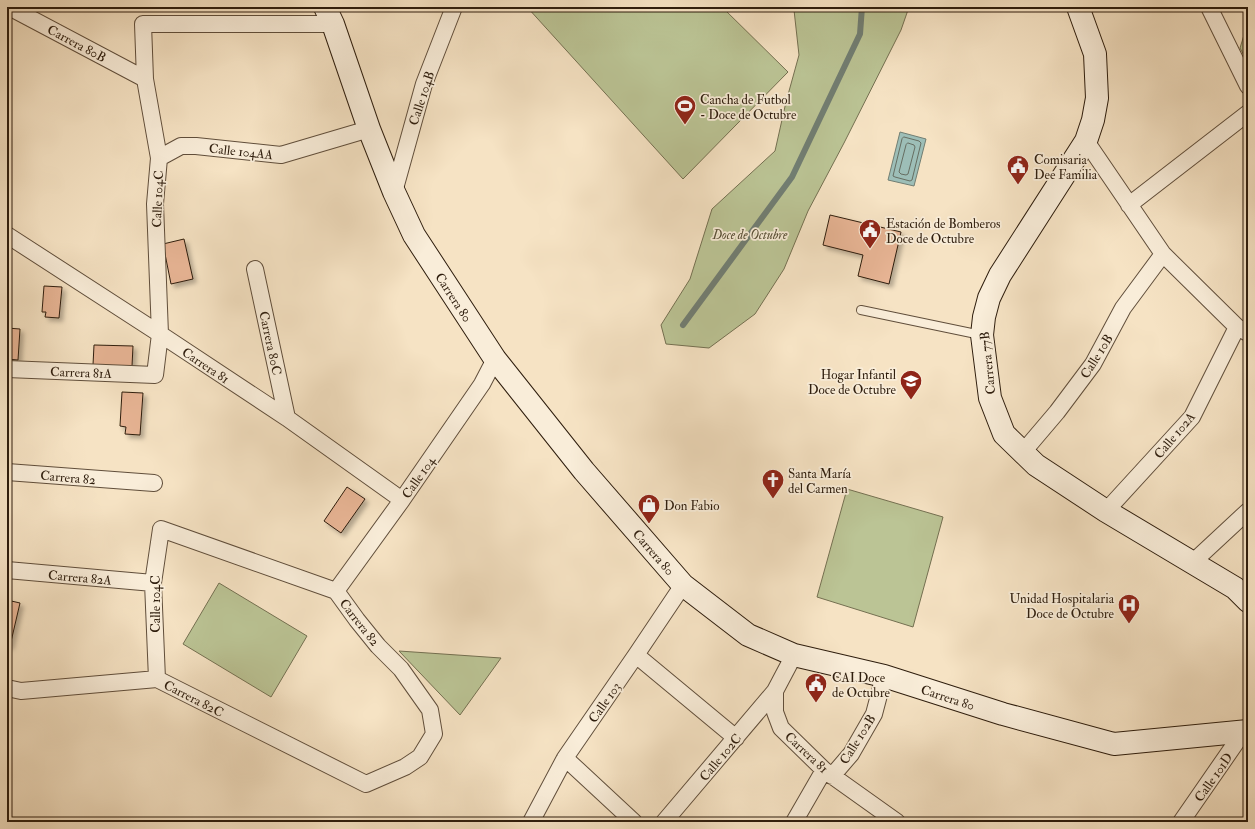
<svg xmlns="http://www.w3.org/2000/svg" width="1255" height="829" font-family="'IM FELL Double Pica',serif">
<defs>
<filter id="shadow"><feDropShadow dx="3.5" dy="3.5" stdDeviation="2" flood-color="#0004"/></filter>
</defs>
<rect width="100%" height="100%" fill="#f6e3c4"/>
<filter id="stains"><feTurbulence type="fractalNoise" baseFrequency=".005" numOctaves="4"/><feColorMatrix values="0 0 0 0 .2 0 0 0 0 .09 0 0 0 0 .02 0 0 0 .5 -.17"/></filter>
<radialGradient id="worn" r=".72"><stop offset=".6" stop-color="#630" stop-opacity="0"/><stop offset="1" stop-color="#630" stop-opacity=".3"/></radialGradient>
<!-- green -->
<path fill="#bbc495" stroke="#747051" d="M527 7H722L788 72 683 179Z
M795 7H909L901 30 844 143 808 211 784 269 755 314 709 348 666 344 661 325 690 279 712 209 775 151 786 102 799 55 794 10Z
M1248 22V63L1240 48Z
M847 489 943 517 913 627 817 597Z
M219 583 307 636 271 697 183 644Z
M399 651 501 658 460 715Z"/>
<!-- water -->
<path fill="#9dbeb7" stroke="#717e73" d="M900 132 926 139 914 186 888 180Z"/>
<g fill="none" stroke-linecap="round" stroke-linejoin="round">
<!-- shore -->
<path stroke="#666e62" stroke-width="1" d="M904 137 919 141 921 143 912 180 910 181 895 177 893 176 902 139Z
M908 143 914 145 915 147 908 174 906 175 901 174 899 172 906 145Z"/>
<!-- stream -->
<path stroke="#717e73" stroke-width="6" d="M683 325 792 177 860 34 862 7"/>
</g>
<!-- building -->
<path fill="#e7b494" stroke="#2e1d0d" filter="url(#shadow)" d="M830 215 901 232 889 284 858 276 863 255 823 245Z
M184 239 193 279 171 284 163 244Z
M44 286 62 287 59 318 45 317 46 312H42Z
M7 328 20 329 18 360 7 359Z
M94 345 133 346 132 366 93 365Z
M122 392 143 393 140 435 125 434 126 427 120 426Z
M347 487 365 499 341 533 324 521Z
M7 600 20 603 10 646H7Z"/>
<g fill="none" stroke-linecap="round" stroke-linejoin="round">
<!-- lane casing -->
<g stroke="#604e3b" stroke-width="10">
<path id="lane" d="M861 310 981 335"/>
</g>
<!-- street casing -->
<g stroke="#604e3b" stroke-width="18">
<path id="street" d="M9 7 145 79
M1209 7 1248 86
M1086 141 1163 254 1237 327 1248 333
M159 158 181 146H196L281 155 369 129
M394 192 424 84 454 7
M1129 205 1248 113
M7 235 160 334 287 418 402 500
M255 269 287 418
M7 369 155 375 160 334 155 204 159 158 145 79 143 24H333
M1023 452 1057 412 1093 364 1123 308 1163 254
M7 472 154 483
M1106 511 1192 417 1237 327
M1192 563 1248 511
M7 570 153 583
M336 591 402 500 482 384 495 359
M636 655 736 738
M794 655 775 691V712L781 728 824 770 897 822
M7 688 21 691 157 679 366 784 405 767 420 757 434 734 430 710 401 669 378 646 357 620 336 591 161 529 153 583 157 679
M565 758 634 822
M832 776 851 754 874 714 884 676
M531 822 565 758 636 655 683 585
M664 822 775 691
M794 822 824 770
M1181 822 1244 731"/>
</g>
<!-- secondary casing -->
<g stroke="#2e1d0d" stroke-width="24">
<path id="secondary" d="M325 7 333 24 369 129 394 192 414 235 495 359 584 471 683 585 748 635 794 655 884 676 1003 714 1114 744 1248 731
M1078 7 1095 54 1097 98 1093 120 1086 141 1000 275 989 298 984 317 982 335 990 398 1004 434 1036 465 1106 511 1235 588 1248 601"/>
</g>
<!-- lane -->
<use href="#lane" stroke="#f9edd9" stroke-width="8"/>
<!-- street -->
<use href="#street" stroke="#f9edd9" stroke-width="16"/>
<!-- secondary -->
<use href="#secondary" stroke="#f9edd9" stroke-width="22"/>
</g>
<!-- icons -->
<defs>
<g id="stadium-pin" transform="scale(1.15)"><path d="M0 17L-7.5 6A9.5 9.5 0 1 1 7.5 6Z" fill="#8f2418" stroke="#f9edd9"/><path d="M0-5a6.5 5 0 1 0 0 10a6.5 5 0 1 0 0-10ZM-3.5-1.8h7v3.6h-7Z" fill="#fff"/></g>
<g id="civic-pin" transform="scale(1.15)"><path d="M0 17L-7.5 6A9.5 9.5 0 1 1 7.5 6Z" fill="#8f2418" stroke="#f9edd9"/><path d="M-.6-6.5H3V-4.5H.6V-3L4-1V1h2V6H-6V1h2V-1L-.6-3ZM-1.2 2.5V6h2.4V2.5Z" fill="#fff"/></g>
<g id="school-pin" transform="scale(1.15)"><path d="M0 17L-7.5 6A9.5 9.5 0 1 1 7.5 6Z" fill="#8f2418" stroke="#f9edd9"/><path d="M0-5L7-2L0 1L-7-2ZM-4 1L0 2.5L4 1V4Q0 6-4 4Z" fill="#fff"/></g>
<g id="church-pin" transform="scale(1.15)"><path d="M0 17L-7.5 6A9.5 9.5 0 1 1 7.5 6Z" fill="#8f2418" stroke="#f9edd9"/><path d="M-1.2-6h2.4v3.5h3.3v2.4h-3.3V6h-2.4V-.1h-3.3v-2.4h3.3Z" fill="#fff"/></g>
<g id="shop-pin" transform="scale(1.15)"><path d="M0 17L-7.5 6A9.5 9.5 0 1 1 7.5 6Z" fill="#8f2418" stroke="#f9edd9"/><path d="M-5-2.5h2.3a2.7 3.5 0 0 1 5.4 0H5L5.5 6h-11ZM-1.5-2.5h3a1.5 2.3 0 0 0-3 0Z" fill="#fff"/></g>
<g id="hospital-pin" transform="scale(1.15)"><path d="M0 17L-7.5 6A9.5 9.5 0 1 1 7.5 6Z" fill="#8f2418" stroke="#f9edd9"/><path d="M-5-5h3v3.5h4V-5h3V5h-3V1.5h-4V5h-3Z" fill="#fff"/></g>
</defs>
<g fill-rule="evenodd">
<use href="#stadium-pin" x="685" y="106"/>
<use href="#civic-pin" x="1018" y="166"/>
<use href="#civic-pin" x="870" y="230"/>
<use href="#school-pin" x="911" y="381"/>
<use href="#church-pin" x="773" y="480"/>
<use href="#shop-pin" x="649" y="505"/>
<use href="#hospital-pin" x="1129" y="605"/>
<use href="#civic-pin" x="816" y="684"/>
</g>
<g text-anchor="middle" stroke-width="3.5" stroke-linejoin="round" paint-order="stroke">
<!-- street labels -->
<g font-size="13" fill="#2e1d0d" stroke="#f9edd9">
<text transform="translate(77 43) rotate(28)" y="5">Carrera 80B</text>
<text transform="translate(421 98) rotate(-72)" y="5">Calle 104B</text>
<text transform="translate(241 151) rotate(6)" y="5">Calle 104AA</text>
<text transform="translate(157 199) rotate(-88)" y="5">Calle 104C</text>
<text transform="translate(454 297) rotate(57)" y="5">Carrera 80</text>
<text transform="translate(271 343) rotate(78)" y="5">Carrera 80C</text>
<text transform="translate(1096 356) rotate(-58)" y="5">Calle 10B</text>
<text transform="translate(987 363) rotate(-96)" y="5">Carrera 77B</text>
<text transform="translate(206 365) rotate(34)" y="5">Carrera 81</text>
<text transform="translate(81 372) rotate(2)" y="5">Carrera 81A</text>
<text transform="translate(1174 435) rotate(-50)" y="5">Calle 102A</text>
<text transform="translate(68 477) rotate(5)" y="5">Carrera 82</text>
<text transform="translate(418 477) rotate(-55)" y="5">Calle 104</text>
<text transform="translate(654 552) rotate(49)" y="5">Carrera 80</text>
<text transform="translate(80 577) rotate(5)" y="5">Carrera 82A</text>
<text transform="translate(155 604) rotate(-90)" y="5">Calle 104C</text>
<text transform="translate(360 622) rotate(52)" y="5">Carrera 82</text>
<text transform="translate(948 697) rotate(18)" y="5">Carrera 80</text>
<text transform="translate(194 698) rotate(27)" y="5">Carrera 82C</text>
<text transform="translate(604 702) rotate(-55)" y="5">Calle 103</text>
<text transform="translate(857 739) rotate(-58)" y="5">Calle 102B</text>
<text transform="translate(807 752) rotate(43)" y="5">Carrera 81</text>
<text transform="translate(720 757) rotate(-50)" y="5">Calle 102C</text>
<text transform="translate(1213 777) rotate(-55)" y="5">Calle 101D</text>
</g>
<!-- poi labels -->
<g font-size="13" fill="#2e1d0d" stroke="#f9edd9" text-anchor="start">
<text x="700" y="104">Cancha de Futbol<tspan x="700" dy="15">- Doce de Octubre</tspan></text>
<text x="1034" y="164">Comisaria<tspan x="1034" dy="15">Dee Familia</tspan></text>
<text x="886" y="228">Estación de Bomberos<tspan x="886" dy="15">Doce de Octubre</tspan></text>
<text x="896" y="379" text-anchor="end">Hogar Infantil<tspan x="896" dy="15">Doce de Octubre</tspan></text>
<text x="788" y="478">Santa María<tspan x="788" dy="15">del Carmen</tspan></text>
<text x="664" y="510">Don Fabio</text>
<text x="1114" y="603" text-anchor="end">Unidad Hospitalaria<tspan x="1114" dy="15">Doce de Octubre</tspan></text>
<text x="832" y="682">CAI Doce<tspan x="832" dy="15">de Octubre</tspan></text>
</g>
<!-- park labels -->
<g font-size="13" font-style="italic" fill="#584f36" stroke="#f9edd9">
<text x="750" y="239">Doce de Octubre</text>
</g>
</g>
<!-- margin -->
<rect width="1255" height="829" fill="none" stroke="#f6e3c4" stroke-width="24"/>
<rect x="8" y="8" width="1239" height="813" fill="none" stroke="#2e1d0d" stroke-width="2"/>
<rect x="12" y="12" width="1231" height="805" fill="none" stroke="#2e1d0d"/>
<rect width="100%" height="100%" filter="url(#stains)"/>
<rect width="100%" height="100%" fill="url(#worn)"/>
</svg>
